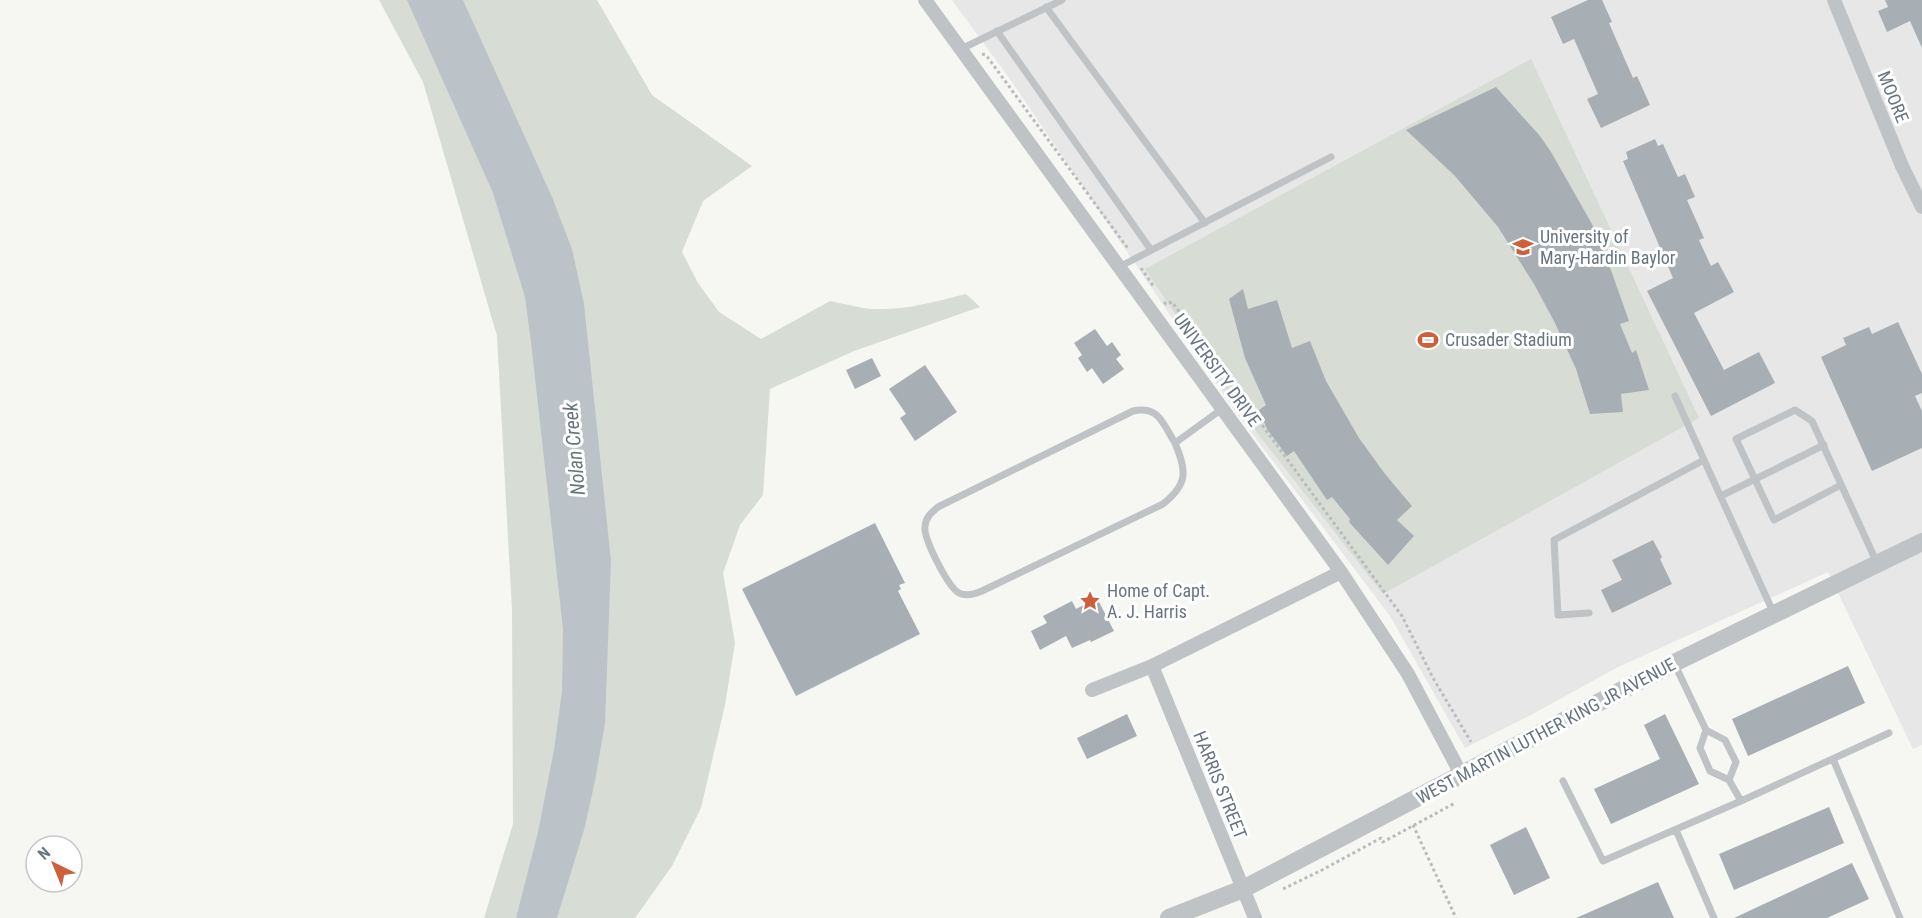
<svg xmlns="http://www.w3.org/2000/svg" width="1922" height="918" font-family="'Roboto Condensed',sans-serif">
<rect width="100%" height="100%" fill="#f6f6f3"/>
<!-- built -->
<path fill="#e6e7e6" d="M952 0H1922V745L1913 749 1828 572 1616 668 1531 715 1465 748 1390 616 1235 411 1012 82Z"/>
<!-- green -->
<path fill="#d7dcd4" d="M379 0H597L652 95 752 166 703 201 682 252 698 283 719 312 761 339 830 301C841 303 852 306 863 308 897 313 933 302 966 294L980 307 854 351 770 389 763 495 740 525 723 573 735 643 725 705 701 808 672 866 635 918H484L513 824 512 610 497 336 423 82Z
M1531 59 1699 418 1383 594 1241 412 1145 269Z"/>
<!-- water -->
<path fill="#bbc3c8" d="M407 0H463L552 197 572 249 584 304 611 561 605 723 595 781 584 830 557 918H516L538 832 554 750 562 691 563 629 531 342 525 297 493 193Z"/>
<!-- building -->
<path fill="#a8afb4" d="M1588 0H1602L1612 22 1609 23 1633 78 1637 76 1650 105 1601 128 1587 99 1598 94 1574 39 1563 44 1551 17Z
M1885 0H1922V48L1910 21 1887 32 1878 11 1888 7Z
M1496 87 1540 136 1551 152 1592 224 1612 273 1629 321 1620 324 1632 353 1636 350 1649 390 1621 394 1623 412 1590 414 1576 369 1555 323 1534 284 1498 227 1455 176 1406 130Z
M1655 139 1658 146 1663 144 1678 177 1685 174 1695 197 1687 200 1704 238 1699 240 1711 266 1718 262 1734 292 1694 313 1724 370 1759 352 1775 383 1711 416 1647 291 1673 278 1623 161 1628 159 1626 152Z
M1243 289 1248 309 1277 300 1292 348 1310 341 1326 381 1359 438 1385 474 1412 506 1397 520 1414 536 1388 565 1349 522 1350 519 1332 497 1327 500 1294 451 1287 456 1267 429 1259 410 1266 405 1245 358 1229 299Z
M1898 322 1922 374V393L1915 396 1922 411V448L1872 471 1821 357 1846 345 1843 338 1869 327 1872 334Z
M1095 329 1107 346 1112 342 1121 355 1116 359 1124 369 1103 384 1092 368 1087 372 1078 358 1082 355 1074 343Z
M872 358 881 376 855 389 846 370Z
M925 365 957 412 915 441 900 418 906 414 889 389Z
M875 523 905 583 899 585 901 589 898 591 920 634 796 696 742 589Z
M1653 540 1662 557 1660 559 1672 584 1612 613 1601 590 1622 580 1612 560Z
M1097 598 1114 631 1091 642 1090 640 1072 648 1066 636 1040 650 1031 631 1047 623 1043 616 1072 601 1076 609Z
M1848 666 1865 703 1748 756 1732 719Z
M1127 714 1137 736 1087 759 1077 738Z
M1665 714 1699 784 1611 824 1594 789 1660 759 1644 725Z
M1829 807 1844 843 1734 890 1719 854Z
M1526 827 1550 878 1514 895 1490 845Z
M1852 863 1869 899 1827 918H1734Z
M1658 882 1674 918H1576Z"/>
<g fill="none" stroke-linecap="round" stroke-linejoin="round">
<!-- path -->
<path stroke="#b9bcbe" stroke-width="3" stroke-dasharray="3 3" stroke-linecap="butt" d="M982 54 986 55 1129 250
M1141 268 1154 287
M1164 302 1166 304 1172 302 1402 616 1433 678 1471 742
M1413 825 1456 918
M1283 889 1322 870 1381 838 1383 842 1455 803"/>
<!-- service -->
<path stroke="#bfc3c6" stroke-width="7" d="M1046 7 1205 223
M997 31 1151 250
M961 49 1062 0
M1119 267 1331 157
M1675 396 1774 614
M1175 443C1187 471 1188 484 1163 504L982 591C975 594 966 597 959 593 948 587 923 538 925 526 926 517 931 513 938 507L1133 411C1159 405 1163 424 1175 443L1222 409
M1841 485 1774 520 1736 439 1795 410 1812 421 1877 563
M1721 496 1824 445
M1589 613 1558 615 1554 540 1704 460
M1675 665 1706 730
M1706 730 1725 740 1736 762 1729 780 1710 771 1700 748Z
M1833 759 1900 918
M1729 780 1741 801
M1563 781 1603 861 1741 801 1889 733
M1676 830 1714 918"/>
<!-- minor -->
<path stroke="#bfc3c6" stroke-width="14" d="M925 0 1341 572 1408 674 1461 774
M1834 0 1902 166 1922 207
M1152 666 1255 918
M1092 690 1152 666 1341 572"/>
<!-- tertiary -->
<path stroke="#bfc3c6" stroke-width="18" d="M1169 918 1243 889 1674 663 1922 542"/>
</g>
<!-- icons -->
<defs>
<g id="university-bare" transform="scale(1.62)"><path d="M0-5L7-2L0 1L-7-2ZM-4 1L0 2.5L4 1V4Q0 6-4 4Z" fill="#ce5f3b" stroke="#fff" stroke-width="2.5" paint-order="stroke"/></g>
<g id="stadium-bare" transform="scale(1.62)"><path d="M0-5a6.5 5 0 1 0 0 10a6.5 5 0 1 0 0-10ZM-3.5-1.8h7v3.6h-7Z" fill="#ce5f3b" stroke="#fff" stroke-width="2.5" paint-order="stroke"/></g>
<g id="sight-bare" transform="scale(1.62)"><path d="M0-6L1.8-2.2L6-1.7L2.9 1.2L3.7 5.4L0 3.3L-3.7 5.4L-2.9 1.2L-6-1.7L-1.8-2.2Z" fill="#ce5f3b" stroke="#fff" stroke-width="2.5" paint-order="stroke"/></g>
</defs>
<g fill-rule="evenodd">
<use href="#university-bare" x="1523" y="247"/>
<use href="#stadium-bare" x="1428" y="340"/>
<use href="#sight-bare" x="1090" y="601"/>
</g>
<g text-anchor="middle" stroke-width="6" stroke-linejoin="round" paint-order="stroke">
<!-- street labels -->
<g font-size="18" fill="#687580" stroke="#fff">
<text transform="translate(1893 97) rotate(68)" y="6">MOORE</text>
<text transform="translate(1217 370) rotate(54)" y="6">UNIVERSITY DRIVE</text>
<text transform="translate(1546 731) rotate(-28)" y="6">WEST MARTIN LUTHER KING JR AVENUE</text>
<text transform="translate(1220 785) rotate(68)" y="6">HARRIS STREET</text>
</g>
<!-- poi labels -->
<g font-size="18" fill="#687580" stroke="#fff" text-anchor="start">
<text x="1540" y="243">University of<tspan x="1540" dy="21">Mary-Hardin Baylor</tspan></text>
<text x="1445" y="346">Crusader Stadium</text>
<text x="1107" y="597">Home of Capt.<tspan x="1107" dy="21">A. J. Harris</tspan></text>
</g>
<!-- water labels -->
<g font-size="20" font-style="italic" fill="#64767d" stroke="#fff">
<text transform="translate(574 449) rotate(-95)" y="7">Nolan Creek</text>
</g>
</g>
<!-- north arrow -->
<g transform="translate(54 864) rotate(317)"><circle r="28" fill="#ffffff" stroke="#c3c8cc" stroke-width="1.5"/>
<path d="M0-4.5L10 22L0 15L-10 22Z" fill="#ce5f3b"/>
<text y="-9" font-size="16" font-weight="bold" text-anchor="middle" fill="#687580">N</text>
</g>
</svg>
